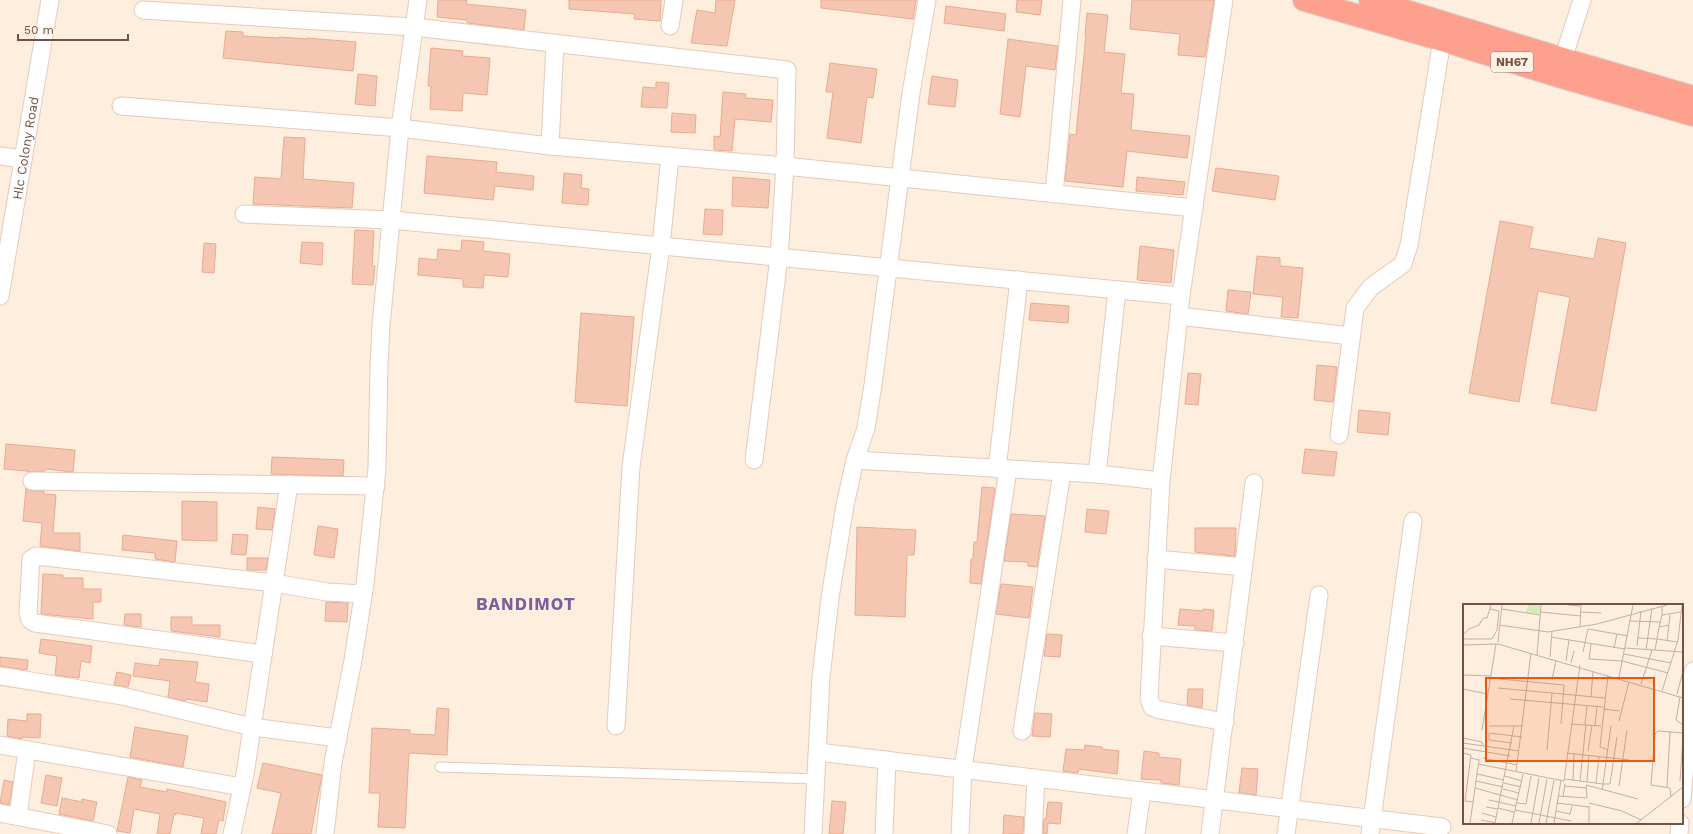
<svg xmlns="http://www.w3.org/2000/svg" width="1693" height="834" font-family="'Work Sans',sans-serif">
<rect width="100%" height="100%" fill="#feeedd"/>
<!-- building -->
<path fill="#f5c7b2" stroke="#e9aa92" d="M438 0H467L466 4 526 10 524 30 467 23V20L437 17Z
M569 0H661L660 21 634 19 635 14 569 9Z
M716 0H735L727 46 691 43 697 10 715 13Z
M821 0H916L913 19 821 8Z
M1017 0H1042L1040 15 1016 12Z
M1132 0H1214L1205 57 1178 55 1180 34 1130 29Z
M946 6 1006 14 1004 31 944 23Z
M1087 13 1108 15 1104 52 1125 54 1121 93 1134 94 1131 130 1190 136 1187 158 1127 151 1123 187 1065 181 1070 134 1076 135 1086 35H1085Z
M226 31 243 32V36L279 38V37L307 39V38L356 42 353 71 223 58Z
M1008 39 1058 46 1055 70 1026 66 1020 117 1000 114Z
M431 48 463 51 462 56 490 58 487 95 463 93 462 111 430 109 431 86H428Z
M830 63 877 69 873 98 867 97 861 143 827 138 833 92H826Z
M358 74 377 76 375 106 355 104Z
M932 76 958 80 955 107 928 104Z
M656 82 669 83 667 108 641 107 643 87 656 88Z
M723 92 746 94 745 98 773 100 771 122 735 119 732 151 714 150V136L720 137Z
M672 113 696 115 695 133 671 132Z
M284 137 305 138 303 179 354 183 352 208 253 204 255 177 281 179Z
M427 156 497 162 496 172 534 176 533 190 495 186 493 200 424 193Z
M1216 168 1279 176 1275 200 1212 191Z
M564 173 582 175 581 188 589 189 588 205 562 203Z
M733 177 770 180 768 208 732 206Z
M1137 177 1185 182 1183 195 1136 191Z
M705 209 723 210 722 235 703 234Z
M1500 221 1533 227 1529 248 1594 259 1598 238 1626 243 1596 411 1551 403 1570 297 1538 291 1519 402 1469 393Z
M355 230 374 231 372 266H375L373 285 352 284Z
M462 240 484 242 483 251 510 254 508 277 484 275 483 288 463 287V279L418 275 419 258 437 260 438 249 461 251Z
M302 242 323 243 322 265 300 263Z
M204 243 216 244 214 273 202 272Z
M1140 246 1174 250 1171 283 1137 280Z
M1257 256 1280 258V266L1303 268 1298 318 1281 317 1283 297 1253 294Z
M1228 290 1251 292 1248 314 1226 311Z
M1031 303 1069 306 1068 323 1029 320Z
M581 313 634 317 627 406 575 402Z
M1317 365 1337 367 1333 402 1314 400Z
M1188 373 1201 374 1198 405 1185 404Z
M1359 410 1390 413 1388 435 1357 432Z
M6 444 75 450 73 472 46 469 45 471 27 472V471L4 469Z
M1305 449 1337 452 1334 476 1302 473Z
M272 457 344 460 343 476 271 474Z
M982 487 995 488 981 584 970 583 971 559H973L974 542H977Z
M26 488 32 491H44V494L56 495 53 533H80V551L40 546 42 523 23 521Z
M182 501 217 502V541L182 540Z
M258 507 275 509 272 530 256 529Z
M1087 509 1109 511 1106 534 1085 532Z
M1011 514 1045 516 1037 567 1028 566V562L1004 561Z
M318 526 338 529 334 558 314 555Z
M857 527 916 530 914 555H907L905 617 855 615Z
M1195 528H1236L1235 556 1195 552Z
M233 534 248 535 246 555 231 554Z
M123 535 177 541 175 562 155 559V553L122 550Z
M247 558H268L266 570H247Z
M43 574 63 575V578H83V589H101V602H93V619L41 614Z
M1001 584 1033 587 1029 618 996 614Z
M326 602 348 603 347 622 325 621Z
M1180 609 1203 611V609L1214 610 1212 631 1195 630V626L1178 625Z
M125 614H141V627L124 625Z
M171 617H192V625H220V637L171 631Z
M1047 634 1062 635 1060 657 1044 656Z
M41 639 92 646 90 663 81 661 79 678 55 675 57 656 39 653Z
M0 657 28 660 27 670 0 666Z
M160 659 198 662 195 682 209 684 207 702 186 699 185 701 168 697 170 681 133 676 135 663 159 666Z
M117 672 131 675 128 687 114 685Z
M1188 689H1203L1202 708 1187 705Z
M437 708 449 709 447 755 409 753 405 828 378 827 380 793H369L372 728 410 730V734L435 735Z
M1035 713 1052 714 1050 737 1032 736Z
M27 714H41L40 738 22 737V739L7 736 8 719 27 721Z
M135 727 188 736 183 767 130 757Z
M1085 745 1102 747V749L1119 751 1117 774 1079 769 1078 773 1063 771 1066 749 1084 750Z
M1144 751 1159 753V757L1181 759 1179 785 1161 783V780L1141 779Z
M263 763 322 775 311 834H272L281 793 257 788Z
M1242 768 1258 769 1256 795 1239 793Z
M46 775 62 778 57 806 41 803Z
M128 777 142 780 140 787 167 792V789L226 802 223 821 219 820 216 834H201L204 818 176 813V815L174 814 170 834H157L160 814 134 809 130 833 117 831Z
M4 780 13 782 9 805 0 803Z
M62 798 82 802V799L97 802 93 821 59 814Z
M832 801 846 802 843 834H829Z
M1048 802 1062 803 1060 824 1048 823 1047 834H1043L1044 819H1046Z
M1004 815 1024 817 1023 834H1003Z"/>
<g fill="none" stroke-linecap="round" stroke-linejoin="round">
<!-- lane casing -->
<g stroke="#e4cabc" stroke-width="11">
<path id="lane" d="M440 767 816 779"/>
</g>
<!-- street casing -->
<g stroke="#e4cabc" stroke-width="19">
<g id="street">
<path d="M1224 0 1181 296 1161 481 1149 698 1152 707 1160 710 1225 722"/>
<path d="M143 10 414 27 787 70 785 166 779 257 754 460"/>
<path d="M670 26 674 0"/>
<path d="M1563 59 1582 0"/>
<path d="M121 106 400 128 550 146 785 166 1194 208"/>
<path d="M550 146 555 43"/>
<path d="M0 156 23 159"/>
<path d="M1054 194 1072 0"/>
<path d="M244 214 392 220 1181 296"/>
<path id="s1" d="M0 296 50 0"/>
<path d="M1179 316 1351 336"/>
<path d="M1339 435 1355 308 1371 287 1403 264 1409 245 1442 40"/>
<path d="M855 460 1097 474 1161 481"/>
<path d="M997 469 1019 280"/>
<path d="M1097 474 1117 290"/>
<path d="M32 481 376 486"/>
<path d="M1156 559 1244 567"/>
<path d="M1151 636 1235 643"/>
<path d="M263 654 35 623 30 620 28 612 31 559 36 556 274 583 327 592 363 594"/>
<path d="M0 676 122 696 252 727 338 738"/>
<path d="M616 726 631 467 661 246 670 156"/>
<path d="M1022 731 1062 472"/>
<path d="M0 745 242 787"/>
<path d="M818 752 1442 827"/>
<path d="M1682 799 1693 671"/>
<path d="M0 813 108 834"/>
<path d="M18 816 27 750"/>
<path d="M232 834 245 774 289 484"/>
<path d="M325 834 333 763 353 660 365 584 372 516 377 469 379 365 381 325 400 128 418 0"/>
<path d="M813 834 821 677 830 598 845 505 855 460 866 428 873 385 911 93 927 0"/>
<path d="M884 834 887 760"/>
<path d="M960 834 963 769 1008 469"/>
<path d="M1033 834 1036 778"/>
<path d="M1136 834 1142 791"/>
<path d="M1210 834 1254 483"/>
<path d="M1286 834 1319 595"/>
<path d="M1370 834 1413 521"/>
<path d="M1679 834 1680 823"/>
</g>
</g>
<!-- highway casing -->
<g stroke="#dbd2ce" stroke-width="24">
<path id="highway" d="M1304 0 1442 40 1558 76 1693 115
M1370 0 1563 59 1693 97"/>
</g>
<!-- lane -->
<use href="#lane" stroke="#fff" stroke-width="9"/>
<!-- street -->
<use href="#street" stroke="#fff" stroke-width="17"/>
<!-- highway -->
<use href="#highway" stroke="#fea08e" stroke-width="22"/>
</g>
<g text-anchor="middle" stroke-width="3" stroke-linejoin="round" paint-order="stroke">
<!-- shield labels -->
<rect fill="#fff2e5" stroke="#9e8174" stroke-width="1" x="1491" y="52" width="42" height="20" rx="3"/>
<g font-size="12" font-weight="bold" fill="#755144">
<text x="1512" y="66">NH67</text>
</g>
<!-- street labels -->
<g font-size="13" fill="#755144" stroke="#fff2e5">
<text dy="5" stroke="none"><textPath href="#s1" startOffset="150">Hlc Colony Road</textPath></text>
</g>
<!-- district labels -->
<g font-size="17" font-weight="bold" letter-spacing="1" fill="#805f99" stroke="#fff2e5">
<text x="526" y="610">BANDIMOT</text>
</g>
</g>
<!-- overview -->
<g transform="translate(1463 604)">
<rect width="220" height="220" fill="#feeedd"/>
<path d="M65 1H77L76 10 63 8Z" fill="#d3ecbb"/>
<path fill="none" stroke="#c7afa0" stroke-width="1" d="M105 1 118 2M199 2V11L218 8M39 5 77 11M77 8 118 12M118 8 138 9M199 11 196 23 206 21M167 17 197 18M36 21 85 28 134 20 204 1M117 22 118 1M125 25 165 32M0 31 6 25 16 21 20 14H24L28 1M88 33 162 45M175 34 194 35 196 23M0 35H29L34 26 36 7 27 5M204 37 207 11M35 38 39 1M128 40 126 55 159 57 205 69M0 41 35 40 220 94M174 42 178 7M151 44 154 30M162 44 220 48M183 46 189 4M192 46 194 35 214 38M120 48 125 25M161 50 208 59M74 51 78 1M87 53 89 27M103 57 106 36M108 59 111 47M0 71 28 72M156 73 170 1M37 75 101 81 98 120M89 76 93 56M178 80 189 46M35 84 142 94M0 85 25 90M199 87 215 36 219 1M214 90 220 67M128 93 130 67M217 93 213 116 220 121M47 95 140 103M140 105 157 107M156 117 166 78M108 120 138 122M122 120 124 102M132 121 134 103M26 122H60M19 126 33 40M0 134 19 138 20 141M0 139 56 147M49 139 26 136V129L59 133M0 144 47 152M84 146 89 89M145 146 137 143 145 71M125 147 129 121M0 149 8 151 2 197 10 198M104 149 166 156M20 154 54 161M15 160 101 177 117 61M53 168 68 49M14 170 41 176M42 172 59 177M102 175 140 180 148 122M110 176 111 150M13 177 40 183M117 177 123 120M124 177 126 151M217 177 220 134M41 179 58 183M133 179 136 153M123 181 175 195M102 182 123 184M156 182 164 126M204 183 207 128M12 184 55 196M40 185 56 189M139 186 140 180H147L154 133M95 192 124 194 123 181M100 193 102 180M208 193 207 184 188 181 192 130 195 127 220 129M26 196 53 202M54 199 63 200 68 172M94 199 126 203M126 199 159 207 178 216M126 202V219M23 203 35 205M35 204 51 208M52 206 108 217M93 207 107 210 109 202M19 209 33 213M18 216 33 219M7 219 16 156 8 154M32 219 51 122M49 219 60 170M68 219 76 174M76 219 84 175M83 219 91 176M91 219 98 176M174 219 220 183"/>
<path fill="#e8590c" fill-opacity="0.15" stroke="#e8590c" stroke-width="2" d="M23 74H191V157H23Z"/>
<rect width="220" height="220" fill="none" stroke="#755144" stroke-width="2"/>
</g>
<!-- scale -->
<path d="M18 34v6h110v-6" fill="none" stroke="#755144" stroke-width="2"/>
<text x="24" y="34" font-size="12" fill="#755144" stroke="#fff2e5" stroke-width="3" paint-order="stroke">50 m</text>
</svg>
